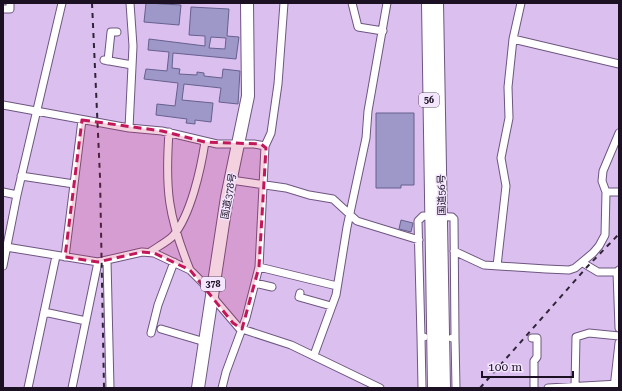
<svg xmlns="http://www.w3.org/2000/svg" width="622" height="391" font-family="'Roboto Serif','Noto Sans JP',serif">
<rect width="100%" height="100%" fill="#dabfef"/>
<!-- building -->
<path fill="#9e98c9" stroke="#67608e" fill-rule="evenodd" d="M146 3 181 5 179 25 144 22Z
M191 7 229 9 227 36 239 37 236 59 173 53 172 68 180 69 179 74 197 75V72L204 73V76L222 78 223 69 240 71 238 104 219 102 221 88 184 84 182 100 213 103 211 122 195 120V124L186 123 187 119 156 115 157 104 175 106 178 83 144 79 146 69 167 71 169 52 148 50 149 39 205 46V36L189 35ZM211 37 226 38 225 49 209 48Z
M376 113H414V185H401V188H376Z
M401 220 413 223 411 232 399 229Z"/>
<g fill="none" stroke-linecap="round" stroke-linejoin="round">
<!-- minor casing -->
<g stroke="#6e5680" stroke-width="9">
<path id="minor" d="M352 3 358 27 383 31
M3 9H10V3
M513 39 619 64
M104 60 132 65
M108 61 111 32H117
M3 105 129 128 162 131 217 144H254L265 146 259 267 246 318 226 372 222 388
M129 128 133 46 130 3
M169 132C165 190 168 216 190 270
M265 146 271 133 278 84 284 3
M21 176 74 184
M231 180 286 188 309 195 333 199 357 221 419 240
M3 192 17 195
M606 192H619
M6 247 98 262 142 252 154 253 190 270 206 286 216 301 239 328 291 345 380 388
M454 251 484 265 546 269 569 270 575 268 593 253 599 246 605 235 606 192 602 181 603 171 619 133
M150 252C157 247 167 242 173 236 191 215 201 168 205 142
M65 257 82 120
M107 260 110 388
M583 263 598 272H617
M3 266 17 195 62 3
M497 266 506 186 501 158 509 118 508 87 513 39 521 3
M259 267 337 286
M619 270 617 272 619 328
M255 283 272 287
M300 293 299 297 331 306
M44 312 86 321
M161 329 205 342
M151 333 158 305 174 262
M421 337 422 388
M424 337H421L418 221 423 216 452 217 454 219 455 338H452
M455 338 456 388
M532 338H537V357L534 361V388
M314 355 336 295 347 227 366 138 368 111 387 3
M575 386 576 337 589 333 619 336
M28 388 56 256
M72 388 98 262
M548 388 619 384
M614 388 619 343"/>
</g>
<!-- trunk casing -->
<g stroke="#6e5680" stroke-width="14">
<path id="trunk" d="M428 3 434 388
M437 3 444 388
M198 388 227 197 248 96 247 3"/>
</g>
<!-- minor -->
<use href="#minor" stroke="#fff" stroke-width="7"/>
<!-- trunk -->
<use href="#trunk" stroke="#fff" stroke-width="12"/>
<!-- rail -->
<path stroke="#2f2337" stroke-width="2" stroke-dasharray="5 5" stroke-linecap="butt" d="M92 3 100 177 104 388
M480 388 587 267 619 234"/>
</g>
<!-- marked area -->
<path fill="#c2185b" fill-opacity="0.2" stroke="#c2185b" stroke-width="3" stroke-dasharray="8 5" stroke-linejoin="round" d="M82 120 162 131 205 142 261 144 266 148 259 267 242 329 233 323 190 270 154 253 142 252 98 262 65 257Z"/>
<g text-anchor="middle" stroke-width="3" stroke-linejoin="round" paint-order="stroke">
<!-- shield labels -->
<g fill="#f4e6ff" stroke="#5c5164" stroke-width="1">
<rect x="419" y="93" width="20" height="14" rx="3"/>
<rect x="201" y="277" width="24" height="14" rx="3"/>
</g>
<g font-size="9" font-weight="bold" fill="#1b1122">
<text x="429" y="103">56</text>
<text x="213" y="287">378</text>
</g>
<!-- street labels -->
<g font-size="10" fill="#1b1122" stroke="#f4e6ff">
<text transform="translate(441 195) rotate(-91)" y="4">国道56号</text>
<text transform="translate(228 196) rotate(-80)" y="4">国道378号</text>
</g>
</g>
<!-- border -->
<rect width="622" height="391" fill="none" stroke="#1b1122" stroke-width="8"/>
<!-- scale -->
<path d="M482 371v6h91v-6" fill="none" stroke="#1b1122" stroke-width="2"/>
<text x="488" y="371" font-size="12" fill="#1b1122" stroke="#f4e6ff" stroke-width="3" paint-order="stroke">100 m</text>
</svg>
